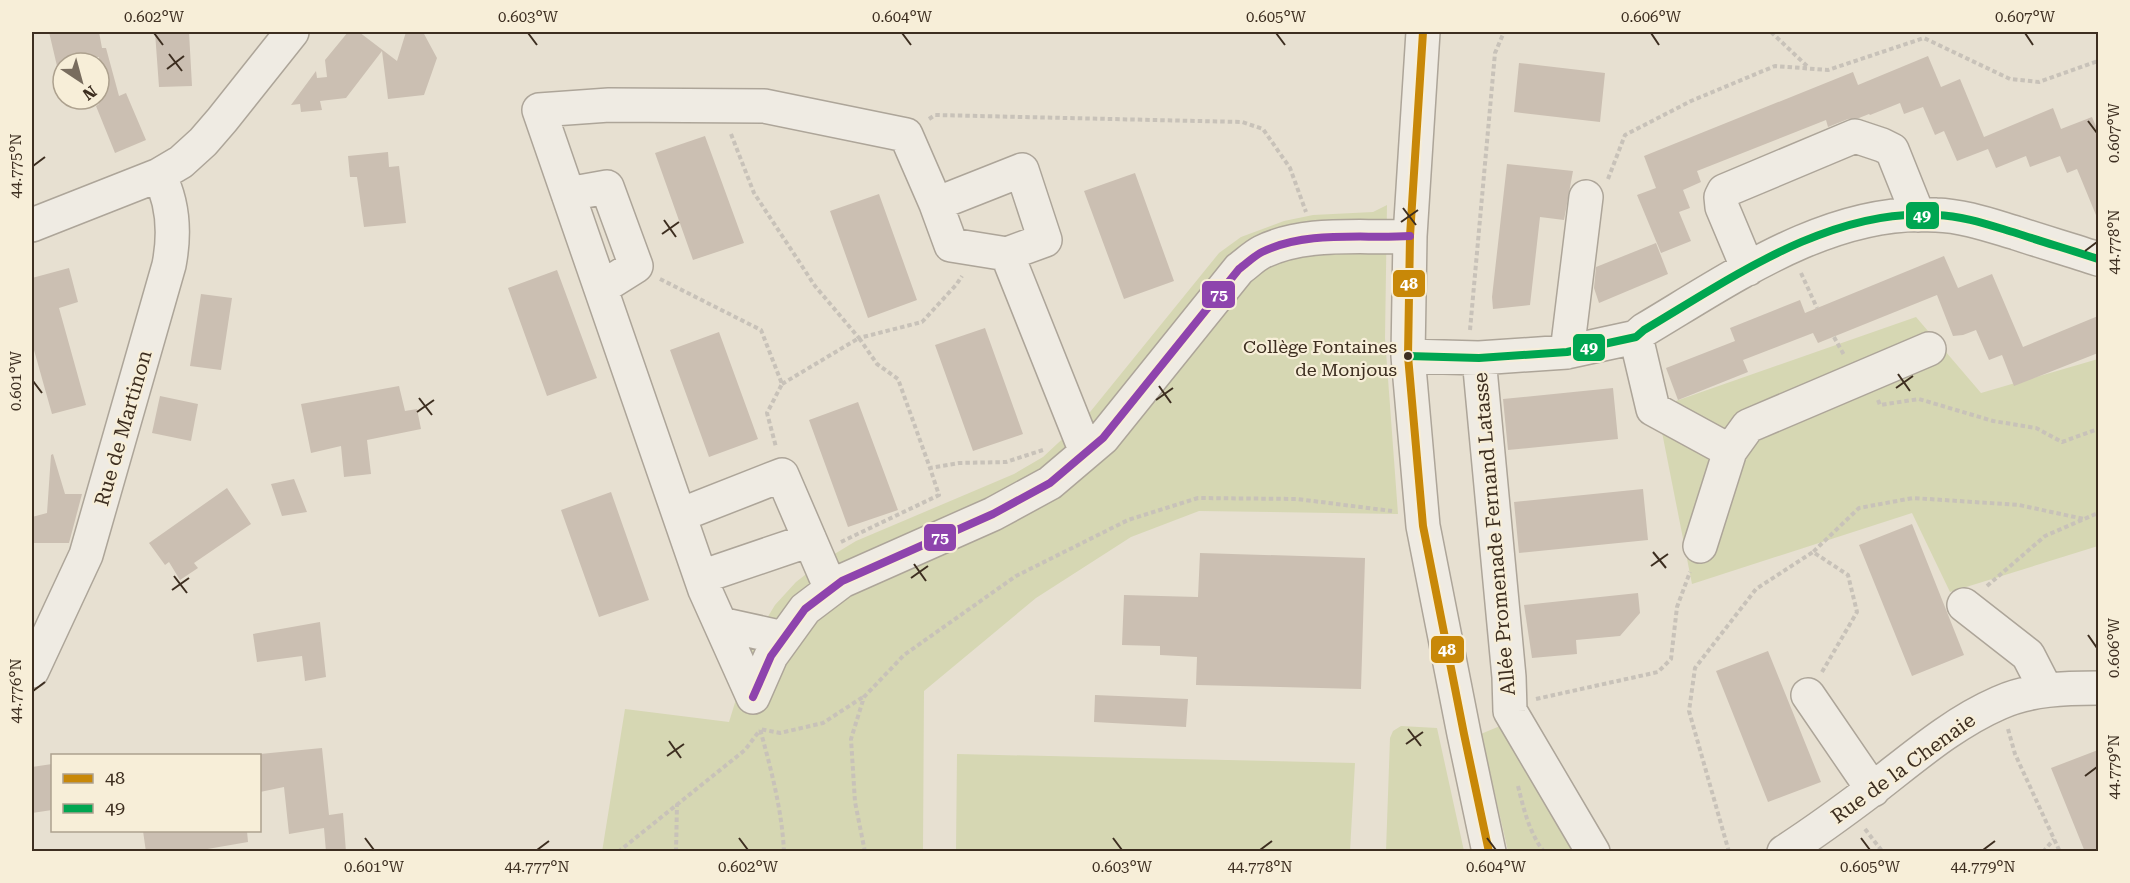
<svg xmlns="http://www.w3.org/2000/svg" width="2130" height="883" font-family="'Roboto Serif',serif">
<rect width="100%" height="100%" fill="#e7e0d1"/>
<!-- green -->
<path fill="#d6d7b3" d="M1387 205 1385 338 1398 514 1199 511 1131 537 1036 598 924 691 923 851 602 852 625 709 729 722 755 638 775 605 796 582 823 561 856 541 1014 474 1043 457 1086 417 1219 253 1241 237 1284 221 1313 215 1373 212Z
M1916 317 1981 393 2098 359V546L1950 592 1912 513 1692 584 1658 412 1653 409Z
M1401 726 1437 728 1464 851H1386L1390 738 1393 731Z
M1500 726 1574 851H1508L1490 773 1476 736Z
M957 754 1355 763 1350 851H956Z"/>
<!-- building -->
<path fill="#cbbfb2" d="M49 32H99L102 48H106L119 96 126 93 146 140 115 153 96 106 99 104V57L63 63V65L57 66Z
M155 32H189L192 86 159 87Z
M348 32H359L397 61 406 32H423L437 58 424 95 388 99 382 51 346 98 320 101 322 110 301 112 300 104 291 105 316 71 317 78 327 77 325 60Z
M1928 56 1941 87 1960 79 1984 137 2053 108 2061 129 2092 117 2098 131V220L2077 169 2067 173 2060 156 2030 167 2026 156 1996 168 1988 149 1957 161 1944 131 1935 135 1923 107 1904 114 1900 103 1870 115 1869 114 1859 118 1848 119 1828 127 1826 120 1697 171 1701 182 1683 190 1690 208 1679 212 1691 241 1661 253 1637 195 1656 188 1644 156 1853 72 1858 85Z
M1519 63 1605 73 1600 122 1514 112Z
M705 136 744 243 693 260 655 153Z
M388 152 389 167 399 166 406 223 364 227 357 177H350L348 156Z
M1507 164 1573 171 1564 220 1540 217 1530 305 1493 309 1492 297Z
M1135 173 1174 281 1124 299 1084 191Z
M879 194 917 300 868 318 830 211Z
M1656 243 1668 274 1599 303 1594 288 1596 267Z
M1944 256 1958 288 1992 274 2023 347 2098 316V353L2014 386 2002 355 1989 360 1976 330 1963 335 1953 336 1937 295 1818 343 1813 333 1743 360 1748 372 1678 400 1666 368 1735 341 1730 328 1800 300 1805 313Z
M69 268 78 302 59 308 86 405 52 414 32 343V278Z
M557 270 597 378 547 396 508 288Z
M201 294 232 298 221 370 190 366Z
M985 328 1023 434 973 451 935 345Z
M719 332 758 439 709 457 670 350Z
M399 386 405 411 417 409 421 429 367 440 371 474 344 477 341 446 311 453 301 404Z
M1613 388 1618 439 1508 450 1503 399Z
M160 396 198 404 191 441 152 433Z
M858 402 898 510 848 527 809 420Z
M53 454 65 494H82L69 543H32V517L47 513 51 455Z
M294 479 307 512 282 516 271 484Z
M227 488 251 524 194 563 198 568 180 580 169 562 165 565 149 543Z
M1643 489 1648 540 1519 553 1514 502Z
M611 492 649 600 599 617 561 510Z
M1912 524 1964 655 1912 676 1859 545Z
M1200 553 1365 558 1361 689 1196 685 1197 657 1160 655V646L1122 645 1124 595 1198 597Z
M1638 593 1640 613 1620 636 1576 640 1577 654 1532 658 1524 605Z
M320 622 326 677 305 681 302 656 257 662 253 634Z
M1768 651 1821 782 1768 802 1716 671Z
M1095 695 1188 699 1186 727 1094 722Z
M322 748 329 815 343 813 346 852H326L324 828 289 834 284 787 260 792V754Z
M2098 750V852H2085L2051 768Z
M52 764V810L32 813V767Z
M143 831H247L248 842 190 852H146Z"/>
<g fill="none" stroke-linecap="round" stroke-linejoin="round">
<!-- minor casing -->
<g stroke="#ada599" stroke-width="36">
<path id="minor" d="M1423 32 1410 236 1408 356 1423 526 1464 734 1489 852
M568 194 607 187 636 266 601 288
M32 225 159 175 181 162 203 142 222 120 292 32
M1007 254 1045 240 1022 170 936 204 951 245 1007 254 1086 452
M1748 269 1722 207 1721 197 1724 191 1855 136 1882 145 1892 150 1918 215
M1636 337 1653 409 1730 451 1700 546
M1567 352 1586 197
M1408 356 1479 358 1567 352 1636 337 1644 330C1730 279 1831 207 1936 215 1964 216 1989 225 2016 233 2043 242 2071 250 2098 259
M1479 358 1509 677 1510 711 1593 852
M1730 451 1748 426 1929 349
M680 515 782 475 831 589
M701 577 810 540
M1964 605 2028 655 2046 690
M721 624 784 638
M32 671 86 555 169 265C175 234 174 204 159 175
M1808 695 1873 790
M753 697 705 590 539 110 609 105 764 106 906 135 936 204
M753 697 771 656 805 609 842 581 993 514 1050 483 1103 438 1239 269C1246 264 1254 256 1262 252 1307 230 1362 239 1410 236
M1784 852C1815 832 1845 810 1874 788 1914 757 1953 723 1999 703 2030 689 2066 688 2098 688"/>
</g>
<!-- path -->
<path stroke="#c8c2b9" stroke-width="4" stroke-dasharray="4.5 3" stroke-linecap="butt" d="M1771 32 1809 68
M929 119 935 115 1242 122 1263 129 1290 168 1306 212
M731 134 754 193 815 286 859 338 922 322 956 285 962 276
M1608 179 1625 135 1691 101 1775 66 1828 70 1924 38 2010 79 2039 82 2098 61
M1801 273 1817 308
M660 279 761 330 782 384 767 413 776 447
M1470 330 1495 53 1504 32
M1834 337 1844 355
M782 384 859 338 877 364 898 379 930 468 959 463 1006 462 1043 450
M1878 400 1880 405 1919 399 1993 421 2036 428 2062 442 2098 429
M841 542 939 495 930 468
M1987 586 2045 536 2098 513
M1822 672 1857 612 1848 575 1813 552 1859 508 1913 498 2019 505 2084 519
M1536 699 1658 672 1671 659 1677 607 1690 572
M2008 729 2015 754 2060 852
M1518 786C1524 810 1529 832 1544 852
M1865 829 1882 851
M618 852 745 750 760 730
M676 852 677 804
M784 852C782 810 771 769 760 729L780 733 823 723 863 697
M865 852 855 802 851 739 864 697 904 655 1016 576 1128 520 1198 498 1297 499 1392 511
M1729 852 1689 711 1695 668 1756 589 1813 552
M2043 852 2054 839"/>
<!-- minor -->
<use href="#minor" stroke="#efebe3" stroke-width="33"/>
<!-- bus-1 casing -->
<g stroke="#f7eed8" stroke-width="12">
<path id="bus-1" d="M1423 32 1410 236 1408 356 1423 526 1464 734 1489 852"/>
</g>
<!-- bus-2 casing -->
<g stroke="#f7eed8" stroke-width="12">
<path id="bus-2" d="M1408 356 1479 358 1567 352 1636 337 1644 330C1730 279 1831 207 1936 215 1964 216 1989 225 2016 233 2043 242 2071 250 2098 259"/>
</g>
<!-- bus-3 casing -->
<g stroke="#f7eed8" stroke-width="12">
<path id="bus-3" d="M753 697 771 656 805 609 842 581 993 514 1050 483 1103 438 1239 269C1246 264 1254 256 1262 252 1307 230 1362 239 1410 236"/>
</g>
<!-- bus-1 -->
<use href="#bus-1" stroke="#c88808" stroke-width="8"/>
<!-- bus-2 -->
<use href="#bus-2" stroke="#00a651" stroke-width="8"/>
<!-- bus-3 -->
<use href="#bus-3" stroke="#8e44ad" stroke-width="8"/>
</g>
<!-- ticks -->
<path fill="none" stroke="#3d2e20" stroke-width="2" d="M154 33 163 45M528 33 537 45M902 33 911 45M1276 33 1285 45M1651 33 1659 45M2025 33 2033 45M169 54 182 71M167 69 184 56M2088 121 2097 133M33 166 45 157M1403 208 1416 225M664 220 676 237M1401 222 1418 210M662 234 679 222M2085 251 2097 242M1898 374 1910 391M33 381 42 393M1159 386 1171 403M1896 388 1913 376M419 398 432 415M1156 400 1173 388M417 412 434 400M1653 552 1666 568M914 564 926 581M1651 566 1668 554M174 576 187 593M911 578 928 566M172 590 189 578M2088 635 2097 648M33 691 45 682M1408 729 1421 746M669 741 681 758M1406 744 1423 732M667 756 684 744M2085 776 2097 767M365 838 374 850M739 838 748 850M1113 838 1122 850M1487 838 1496 850M1861 838 1870 850M537 850 549 841M1260 850 1272 841M1983 850 1995 841"/>
<!-- markers -->
<circle fill="#3d2e20" stroke="#f7eed8" stroke-width="2" cx="1408" cy="356" r="5"/>
<g text-anchor="middle" stroke-width="4.5" stroke-linejoin="round" paint-order="stroke">
<!-- bus labels -->
<g font-size="18" fill="#3d2e20" stroke="#f7eed8" text-anchor="end">
<text x="1397" y="353">Collège Fontaines<tspan x="1397" dy="23">de Monjous</tspan></text>
</g>
<!-- street labels -->
<g font-size="20" fill="#3d2e20" stroke="#f7eed8">
<text transform="translate(123 428) rotate(-74)" y="7">Rue de Martinon</text>
<text transform="translate(1494 534) rotate(-95)" y="7">Allée Promenade Fernand Latasse</text>
<text transform="translate(1903 768) rotate(-36)" y="7">Rue de la Chenaie</text>
</g>
</g>
<g stroke="#f7eed8" stroke-width="2">
<rect x="1905" y="201" width="35" height="29" rx="6" fill="#00a651"/>
<rect x="1392" y="269" width="34" height="29" rx="6" fill="#c88808"/>
<rect x="1201" y="280" width="35" height="29" rx="6" fill="#8e44ad"/>
<rect x="1572" y="333" width="34" height="29" rx="6" fill="#00a651"/>
<rect x="923" y="523" width="34" height="29" rx="6" fill="#8e44ad"/>
<rect x="1430" y="635" width="35" height="29" rx="6" fill="#c88808"/>
</g>
<g font-size="16" text-anchor="middle" font-weight="bold" fill="#fff">
<text x="1922" y="221">49</text>
<text x="1409" y="289">48</text>
<text x="1219" y="300">75</text>
<text x="1589" y="353">49</text>
<text x="940" y="543">75</text>
<text x="1447" y="655">48</text>
</g>
<!-- border -->
<rect width="2130" height="883" fill="none" stroke="#f7eed8" stroke-width="66"/>
<!-- legend -->
<rect x="51" y="754" width="210" height="78" fill="#f7eed8" stroke="#ada18e" stroke-width="1.5"/>
<rect x="63" y="774" width="30" height="9" fill="#c88808" stroke="#ada18e" stroke-width="1.5"/>
<text x="105" y="784" font-size="18" fill="#3d2e20">48</text>
<rect x="63" y="804" width="30" height="9" fill="#00a651" stroke="#ada18e" stroke-width="1.5"/>
<text x="105" y="814" font-size="18" fill="#3d2e20">49</text>
<!-- north arrow -->
<g transform="translate(81 81) rotate(144)"><circle r="28" fill="#f7eed8" stroke="#ada18e" stroke-width="1.5"/>
<path d="M0-4.5L10 22L0 15L-10 22Z" fill="#786c5e"/>
<text y="-9" font-size="16" font-weight="bold" text-anchor="middle" fill="#3d2e20">N</text>
</g>
<rect x="33" y="33" width="2064" height="817" fill="none" stroke="#3d2e20" stroke-width="2"/>
<g font-size="15" text-anchor="middle" fill="#3d2e20">
<text x="154" y="22">0.602°W</text>
<text x="528" y="22">0.603°W</text>
<text x="902" y="22">0.604°W</text>
<text x="1276" y="22">0.605°W</text>
<text x="1651" y="22">0.606°W</text>
<text x="2025" y="22">0.607°W</text>
<text transform="translate(2114 133) rotate(-90)" y="5">0.607°W</text>
<text transform="translate(16 166) rotate(-90)" y="5">44.775°N</text>
<text transform="translate(2114 242) rotate(-90)" y="5">44.778°N</text>
<text transform="translate(16 381) rotate(-90)" y="5">0.601°W</text>
<text transform="translate(2114 648) rotate(-90)" y="5">0.606°W</text>
<text transform="translate(16 691) rotate(-90)" y="5">44.776°N</text>
<text transform="translate(2114 767) rotate(-90)" y="5">44.779°N</text>
<text x="374" y="872">0.601°W</text>
<text x="537" y="872">44.777°N</text>
<text x="748" y="872">0.602°W</text>
<text x="1122" y="872">0.603°W</text>
<text x="1260" y="872">44.778°N</text>
<text x="1496" y="872">0.604°W</text>
<text x="1870" y="872">0.605°W</text>
<text x="1983" y="872">44.779°N</text>
</g>
</svg>
